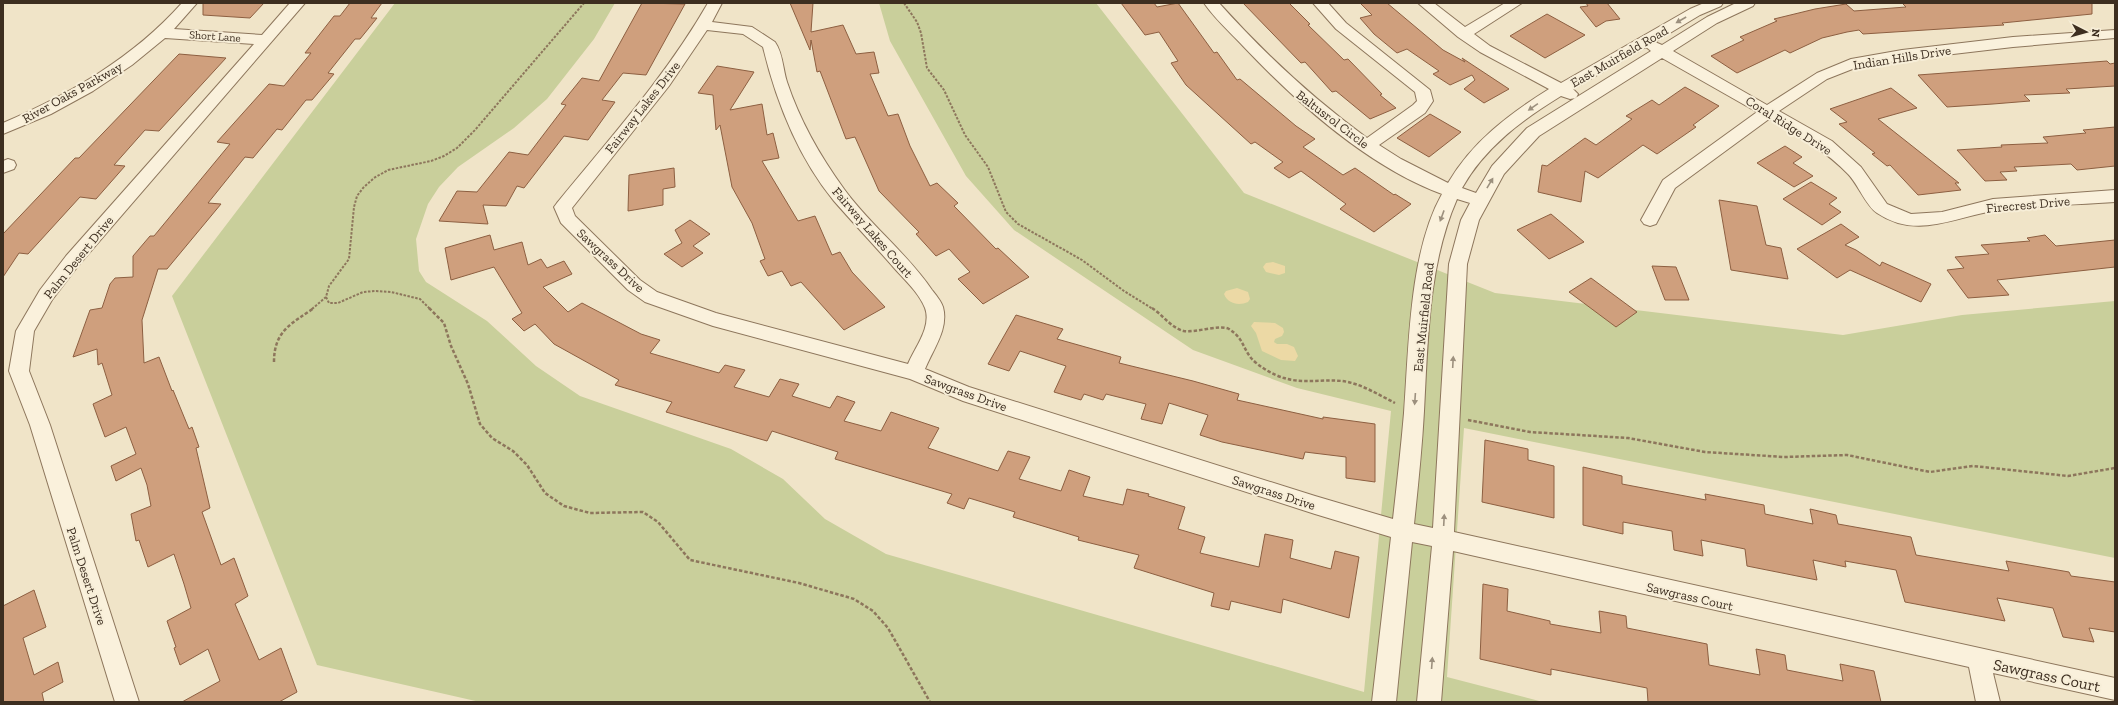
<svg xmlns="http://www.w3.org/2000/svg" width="2118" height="705" font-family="'Zilla Slab',serif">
<rect width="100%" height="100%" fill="#f0e4c8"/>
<!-- green -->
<path fill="#c9cf9b" d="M395 3H615L594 39 547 99 514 128 458 167 439 187 428 204 416 239 419 271 426 282 487 321 536 366 580 396 731 449 783 479 825 519 886 554 1364 692 1391 411 1297 388 1193 350 1014 230 966 176 890 41 879 3H1096L1244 193 1495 293 1843 335 1962 315 2115 301V558L1464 428 1447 677 1543 702H480L317 665 172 296Z"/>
<!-- sand -->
<path fill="#ecd9a5" d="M1273 262 1285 266V273L1279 275 1266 272 1263 267 1266 263Z
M1237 288 1248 292 1250 299 1248 302C1239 306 1228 304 1224 294L1226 291Z
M1254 322 1275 323 1283 328 1284 332 1282 336 1275 339 1274 342 1277 344H1287L1294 347 1298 356 1295 361 1281 360 1262 351 1256 333 1251 326Z"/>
<!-- building -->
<path fill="#cf9f7d" stroke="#8d5f41" d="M203 3H264L250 18 203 15Z
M350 3H382L371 18H377L360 39H355L328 73 334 74 312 100H306L282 130 277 129 253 158 245 157 208 203 221 204 167 269H158L142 320 144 363 159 357 172 391 173 390 189 429 192 427 199 447 196 448 210 508 202 512 221 565 234 558 248 596 235 604 259 660 281 648 297 692 279 702H182L220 681 208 649 180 665 174 648 176 647 167 621 191 608 184 584 174 554 148 567 139 540 136 541 131 514 151 506 147 485 141 468 116 481 111 466 136 454 126 427 105 437 98 418 93 404 112 395 102 363 98 365 97 349 73 357 90 310 102 308 110 284 115 278 133 277V256L150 236H154L230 144 217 142 269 84 284 86 311 53H305L334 16H340Z
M642 3 685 4 646 75 623 73 602 100 615 102 588 140 564 136 524 188 517 186 506 206 483 205 488 224 439 221 457 191 477 192 509 152 528 155 566 105 561 104 582 78 599 81Z
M790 3H813L811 32 843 25 856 54 874 52 879 73 870 74 888 116 898 114 910 146 930 186 937 183 958 203 954 206 996 249 998 248 1029 277 983 304 958 279 970 272 949 249 936 256 916 234 919 232 879 191 855 137 846 139 820 71 817 72 811 40 810 50Z
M1121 3H1154L1157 7 1178 3 1214 53 1217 52 1237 80 1240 79 1296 126 1315 139 1303 147 1343 175 1355 168 1394 195 1395 194 1411 204 1374 232 1340 209 1346 204 1301 171 1289 178 1274 168 1283 162 1255 142 1251 144 1186 85 1171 63 1178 61 1159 32 1145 35Z
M1243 3H1289L1310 24 1308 25 1344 60 1348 59 1382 94 1380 95 1396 108 1370 119 1336 91 1332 92 1305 62 1301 63Z
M1360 3H1387L1443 50 1465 62 1462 58 1509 89 1484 103 1464 89 1475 80 1472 75 1450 85 1433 74 1439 71 1407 49 1397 53 1374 34 1360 18 1372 15Z
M1586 3H1607L1620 19 1606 21 1596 27 1580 7 1588 6Z
M1902 3H2092V14L2002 23 2004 25 1863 34 1859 30 1847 32 1822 38 1790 53 1785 50 1737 73 1711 56 1744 40 1740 37 1777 21 1774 19 1815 9 1846 4 1854 11 1906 7Z
M1547 14 1585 35 1545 58 1510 36Z
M179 54 226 58 159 131 145 130 114 165 125 166 96 199 80 197 28 254 19 253 3 277V234L75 158H79Z
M2107 61 2110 64 2115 63V86L2066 89 2070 93 2024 95 2030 101 1993 104 1947 107 1918 75Z
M717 66 754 72 730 110 762 104 767 135 773 133 779 158 762 161 798 221 815 216 832 255 840 252 852 272 885 307 844 330 801 282 791 286 782 271 768 276 760 261 765 259 752 223 732 187 720 125 716 130 713 95 698 93Z
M1685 87 1719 106 1693 125 1696 127 1657 154 1643 145 1598 178 1585 171 1581 202 1538 192 1542 165 1547 166 1585 138 1596 145 1632 119 1626 116 1652 100 1659 105Z
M1891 88 1917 108 1878 119 1959 183H1955L1961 190 1918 195 1890 165 1887 166 1872 154 1875 153 1839 124 1847 122 1830 109Z
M1430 114 1461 132 1429 157 1397 138Z
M2115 127V166L2077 170 2071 164 2014 167 2017 171 2000 172 2007 180 1985 181 1957 150 2002 147 2001 145 2048 143 2043 137 2086 133 2083 130Z
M1785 146 1802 157 1793 163 1813 176 1794 187 1757 163Z
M674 168 675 187 663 189V205L628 211 629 175Z
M1811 182 1837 198 1829 204 1841 212 1822 225 1783 199Z
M1719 200 1757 206 1766 245 1781 248 1788 279 1731 270Z
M1551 214 1584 242 1549 259 1517 230Z
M690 220 710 234 693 246 703 253 682 267 664 254 682 243 675 230Z
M1841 224 1859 237 1845 245 1856 250 1880 266 1882 262 1931 284 1921 302 1850 270 1837 278 1797 249Z
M490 235 494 250 522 242 528 265 541 259 547 268 564 261 572 274 543 287 568 312 582 303 641 334 660 340 650 353 719 373 725 365 745 370 734 387 769 397 780 379 799 384 792 396 830 408 837 396 855 402 844 421 881 431 891 412 939 428 928 448 998 471 1008 451 1030 457 1019 479 1061 491 1069 470 1090 477 1083 496 1123 505 1127 489 1149 494 1148 496 1185 507 1178 529 1205 537 1200 553 1259 567 1265 534 1293 540 1290 558 1331 569 1335 551 1359 557 1349 618 1283 599 1281 613 1231 601 1229 610 1211 606 1214 593 1134 568 1139 555 1078 540 1079 537 1013 517 1015 512 969 498 964 509 947 503 952 494 835 459 838 452 772 431 767 441 666 412 672 402 615 385 619 380 554 344 535 324 524 331 512 319 522 313 494 267 451 280 445 248Z
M2045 235 2056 246 2115 240V267L1997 280 2009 295 1968 298 1947 270 1964 268 1955 257 1989 254 1981 245 2030 241 2027 238Z
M1652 266 1676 267 1689 300H1665Z
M1591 278 1637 312 1616 327 1569 292Z
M1016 315 1063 329 1057 339 1121 357 1119 363 1193 381 1239 394 1237 400 1323 419V417L1375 424V482L1346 478V457L1305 452 1303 459 1222 442 1200 435 1208 415 1169 403 1162 424 1141 419 1146 404 1106 394 1103 400 1084 394 1081 400 1054 392 1066 366 1020 351 1009 371 988 364Z
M1485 440 1528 449V460L1554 466V518L1482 502Z
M1583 467 1622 476V484L1706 500 1705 494 1764 505 1765 514 1813 524 1810 509 1836 515 1838 524 1911 537 1916 555 2009 571 2006 561 2069 572 2071 576 2115 582V632L2089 628 2094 642 2063 637 2053 608 1997 598 2005 621 1905 602 1896 570 1845 561 1846 567 1813 560 1817 580 1747 566 1745 549 1701 540 1703 556 1674 550 1672 531 1623 522V534L1583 525Z
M1483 584 1508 589 1507 611 1550 621V624L1601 633 1599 611 1626 616 1627 628 1707 644 1709 665 1760 675 1756 649 1785 655 1787 670 1843 681 1840 664 1874 671 1881 702H1648L1647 688 1551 669V675L1480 659Z
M34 590 46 627 23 638 34 675 58 662 63 682 42 693 44 702H3V606Z"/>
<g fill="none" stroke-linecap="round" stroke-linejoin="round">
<!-- minor casing -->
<g stroke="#8d765c" stroke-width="2">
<path id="minor" d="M182 3H197L174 29 262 35 290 3H305L78 266 52 300 34 331 29 371 50 425 139 702H115L30 425 9 371 16 331 40 290 66 256 254 44 165 38 132 65 93 91 51 114 3 134V123C70 94 133 58 182 3Z
M708 3H722L712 22 752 27 775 42C783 53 783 70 787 82 800 121 820 156 844 189 870 225 907 253 932 290 936 295 941 301 943 307 949 329 933 349 925 369L969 387 1315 496 1393 519C1397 483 1401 448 1404 413 1409 346 1409 253 1442 194 1369 167 1296 102 1243 46 1230 32 1215 19 1204 3H1219C1264 53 1312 98 1367 138L1413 105 1417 101 1415 92 1336 29 1313 3H1328L1346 23 1430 90 1433 101 1425 113 1379 145 1401 159 1448 183C1472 142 1509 114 1549 89L1480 52 1458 37 1418 3H1434L1465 27 1505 3H1522L1474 34 1490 46 1561 83 1690 9 1704 3H1723L1721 6 1700 15 1655 42 1662 45 1707 17 1736 3H1755L1753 6 1717 23 1673 51 1767 105 1817 73 1851 59 1902 50 2013 37 2115 30V38L2013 47 1902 60 1855 68 1827 79 1779 111 1832 141 1861 167 1887 204 1911 214 1942 212 1993 199 2115 190V202C2075 205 2034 205 1994 211 1953 217 1917 240 1877 213 1866 206 1858 184 1848 174 1825 150 1797 135 1769 119L1675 188 1656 224 1650 226 1644 224 1641 220 1663 180 1757 112 1662 58 1539 136 1504 174 1479 220 1467 264 1454 532 2115 678V700L1993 673 2000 702H1976L1969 667 1453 551 1441 702H1417L1432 546 1412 542 1396 702H1372L1391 537 1315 514 963 401 910 379 713 326 645 302 628 290 561 223 554 207 557 203C610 138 666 76 708 3ZM707 30 743 34 763 47C776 101 798 157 834 201 854 224 875 246 895 269 905 280 919 293 925 308 932 327 915 347 908 364L716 313 657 292 640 280 575 216 572 208 669 86ZM1646 47 1651 51 1527 128 1492 166 1476 193 1462 188C1485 147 1522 120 1561 96L1570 99 1576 98 1578 94 1573 89ZM1457 199 1470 203 1461 220 1449 264 1433 528 1414 524C1418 486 1422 449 1424 411 1428 340 1428 265 1457 199Z
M8 159 14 161 16 165 14 169 3 173V161Z"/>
</g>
<!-- path-far1 -->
<path stroke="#8d765c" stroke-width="2" stroke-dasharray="2.5 1.5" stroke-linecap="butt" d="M904 3 917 22 921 33 927 68 944 90 965 135 988 167 1006 212 1018 224 1082 260 1124 291 1153 309
M326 297 329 303H338L363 292 376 291 391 292 420 299 430 309
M312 309 326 297 329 286 349 259 354 207 357 196 363 188 374 178 388 170 431 161 444 156 457 148 475 130 584 3"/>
<!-- path -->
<path stroke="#8d765c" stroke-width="2.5" stroke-dasharray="3.5 2" stroke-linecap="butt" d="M429 308 444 323 451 346 468 384 480 424 492 438 513 451 527 465 545 493 564 506 590 513 643 512 658 522 690 560 799 583 854 599 873 611 888 628 930 702
M1152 308C1163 315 1171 328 1184 331 1195 333 1220 324 1229 329 1243 338 1242 346 1251 358 1258 366 1273 375 1284 378 1303 384 1322 379 1342 381 1360 383 1379 395 1395 403
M274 362C274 331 291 324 314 308
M1468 420 1530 432 1628 438 1705 452 1784 457 1847 455 1930 472 1973 466 2068 476 2115 468"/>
<!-- minor -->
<use href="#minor" fill="#faf1dc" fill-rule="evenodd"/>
</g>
<!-- one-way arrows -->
<defs><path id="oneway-solid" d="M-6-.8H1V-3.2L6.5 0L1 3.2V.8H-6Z"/></defs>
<g fill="#9c907e">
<use href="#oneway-solid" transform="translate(1681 20) rotate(150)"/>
<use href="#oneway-solid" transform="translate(1533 107) rotate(145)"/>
<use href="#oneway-solid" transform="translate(1490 183) rotate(-59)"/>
<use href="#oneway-solid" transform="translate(1442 216) rotate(110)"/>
<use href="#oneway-solid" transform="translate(1453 362) rotate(-87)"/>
<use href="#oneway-solid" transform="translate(1415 399) rotate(94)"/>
<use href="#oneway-solid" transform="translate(1444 520) rotate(-87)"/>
<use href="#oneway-solid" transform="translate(1432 663) rotate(-86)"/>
</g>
<g text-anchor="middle" stroke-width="4" stroke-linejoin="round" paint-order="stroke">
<!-- far-street labels -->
<g font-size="11" fill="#3d2e20" stroke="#f7eed8">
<text transform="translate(215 36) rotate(4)" y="4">Short Lane</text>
</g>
<!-- street labels -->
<g font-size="13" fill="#3d2e20" stroke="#f7eed8">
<text transform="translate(1619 56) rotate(-30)" y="5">East Muirfield Road</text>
<text transform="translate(1902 57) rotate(-9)" y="5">Indian Hills Drive</text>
<text transform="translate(72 92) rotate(-29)" y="5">River Oaks Parkway</text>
<text transform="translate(642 107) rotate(-52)" y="5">Fairway Lakes Drive</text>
<text transform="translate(1333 119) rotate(37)" y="5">Baltusrol Circle</text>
<text transform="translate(1789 125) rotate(32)" y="5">Coral Ridge Drive</text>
<text transform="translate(2028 204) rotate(-5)" y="5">Firecrest Drive</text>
<text transform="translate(873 232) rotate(49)" y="5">Fairway Lakes Court</text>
<text transform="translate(78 257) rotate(-51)" y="5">Palm Desert Drive</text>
<text transform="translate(611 260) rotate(43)" y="5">Sawgrass Drive</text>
<text transform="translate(1423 317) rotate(-84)" y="5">East Muirfield Road</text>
<text transform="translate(966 392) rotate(20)" y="5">Sawgrass Drive</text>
<text transform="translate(1274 492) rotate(18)" y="5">Sawgrass Drive</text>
<text transform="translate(87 576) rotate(72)" y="5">Palm Desert Drive</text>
<text transform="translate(1690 596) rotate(13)" y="5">Sawgrass Court</text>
</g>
<!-- near-street labels -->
<g font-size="16" fill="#3d2e20" stroke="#f7eed8">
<text transform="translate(2047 675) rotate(12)" y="6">Sawgrass Court</text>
</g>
</g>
<!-- border -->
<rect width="2118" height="705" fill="none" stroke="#3d2e20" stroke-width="8"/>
<!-- north arrow -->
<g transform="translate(2086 32) rotate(96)" stroke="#f7eed8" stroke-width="3" paint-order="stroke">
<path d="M0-3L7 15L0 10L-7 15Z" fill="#3d2e20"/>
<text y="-6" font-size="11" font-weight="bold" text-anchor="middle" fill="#3d2e20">N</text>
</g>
</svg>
